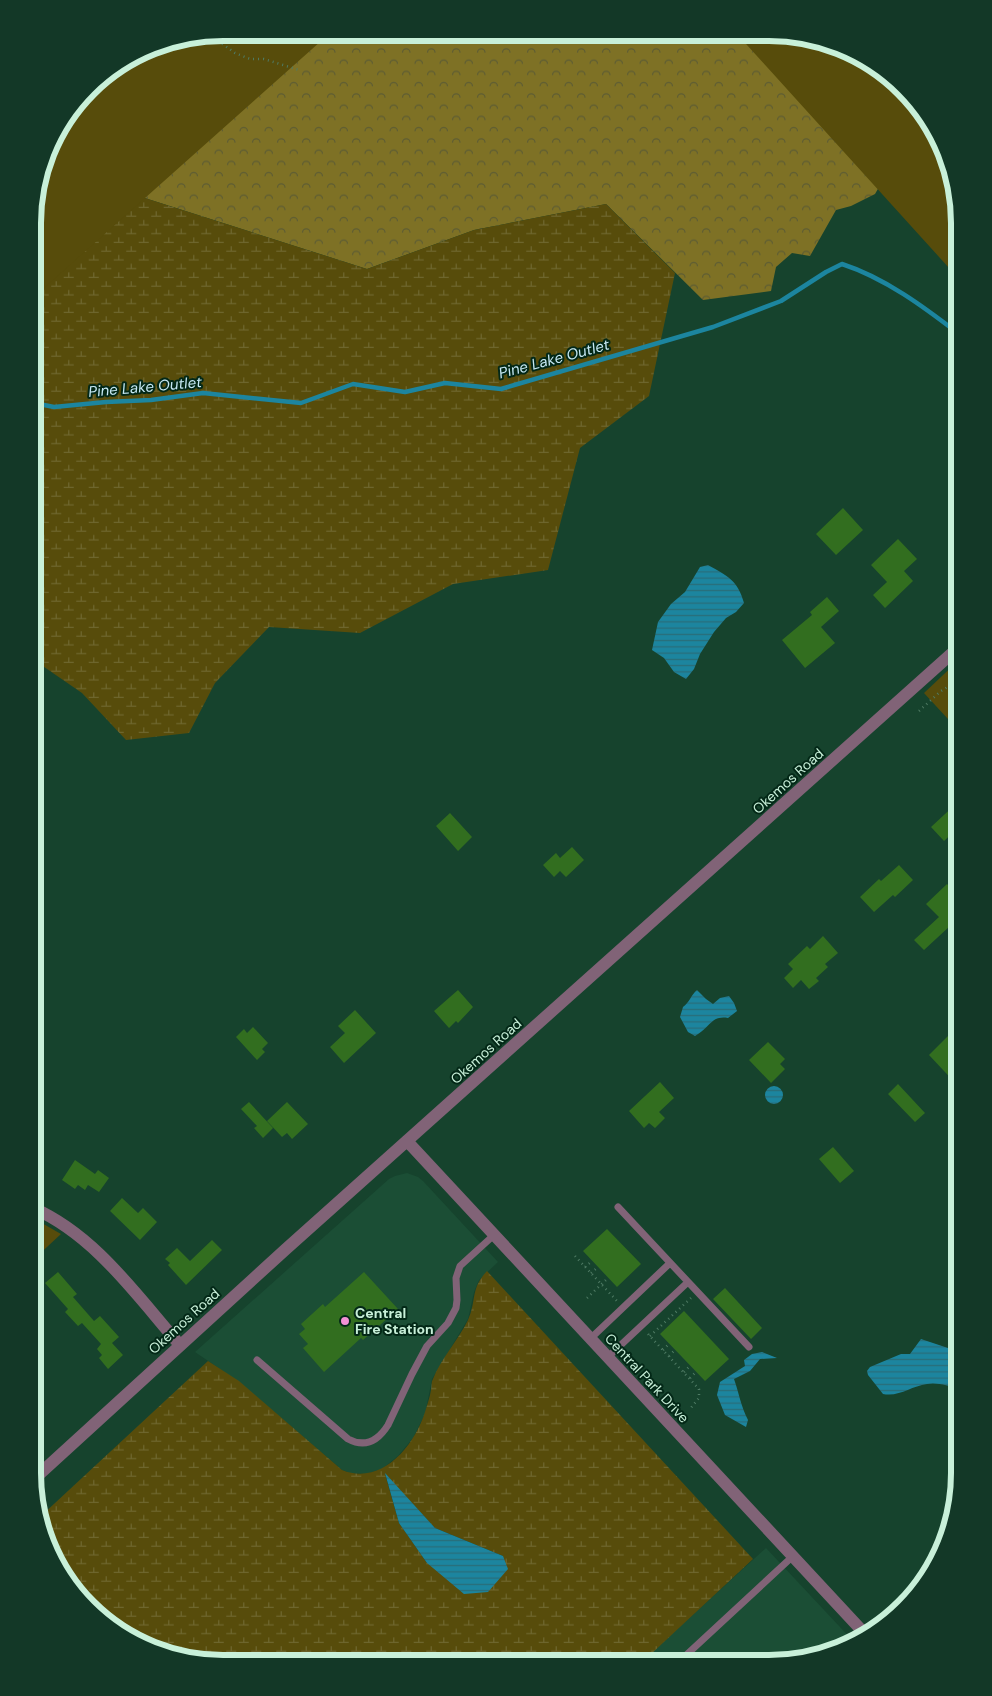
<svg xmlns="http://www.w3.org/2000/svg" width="992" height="1696" font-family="'DM Sans',sans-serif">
<defs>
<pattern id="forest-crowns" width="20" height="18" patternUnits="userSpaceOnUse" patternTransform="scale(1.25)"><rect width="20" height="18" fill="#7e7125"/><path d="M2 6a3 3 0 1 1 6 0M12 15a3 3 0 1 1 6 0" fill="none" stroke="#5d5c33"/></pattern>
<pattern id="wetland-marsh" width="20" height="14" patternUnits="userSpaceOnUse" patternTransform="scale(1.25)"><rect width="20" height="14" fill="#574c0b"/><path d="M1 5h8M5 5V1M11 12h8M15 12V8" fill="none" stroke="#6e662e"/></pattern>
<pattern id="water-rules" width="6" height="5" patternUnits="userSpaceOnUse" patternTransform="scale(1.25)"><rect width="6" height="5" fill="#1c859f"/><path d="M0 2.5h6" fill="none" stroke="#296d79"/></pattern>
</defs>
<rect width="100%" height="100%" fill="#16432d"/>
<!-- built -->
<path fill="#1b4e35" d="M407 1173 418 1177 423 1181 498 1262 479 1280 474 1292 468 1319 432 1379 425 1414 413 1438 398 1456 382 1469 366 1474 350 1473 342 1470 239 1382 195 1352 389 1179 395 1176Z
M766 1548 854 1642 842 1649 769 1663H657L649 1655Z"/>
<!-- forest -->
<path fill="url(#forest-crowns)" d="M261 33 794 34 885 72 887 173 875 194 851 206 836 210 810 256 792 253 776 267 771 291 703 300 606 204 474 230 367 269 104 185 50 147 52 139 97 80Z"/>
<!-- wetland -->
<path fill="url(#wetland-marsh)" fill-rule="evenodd" d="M104 185 367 269 474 230 606 204 675 273 649 396 580 448 548 570 453 584 360 633 269 627 215 683 189 733 126 740 82 693 34 660V199Z
M487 1271 753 1559 650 1655 657 1663 199 1662 150 1649 107 1624 72 1589 47 1546 41 1516 208 1361 239 1381 342 1470C381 1486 414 1447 425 1412 427 1405 430 1397 431 1390 432 1386 431 1382 433 1379 440 1360 459 1339 468 1320 477 1300 470 1289 487 1271ZM385 1474 435 1528 503 1556 427 1563 399 1523Z"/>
<!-- park -->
<path fill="#574c0b" d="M223 33H330L34 297V199L52 139 97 80 150 47Z
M737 34H794L842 47 885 72 920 107 945 150 959 223V279Z
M959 660V731L924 693Z
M33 1218 61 1234 33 1260Z
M33 1417 42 1428 33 1438Z"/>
<!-- water -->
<path fill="url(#water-rules)" d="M708 565C727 576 738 580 744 603L736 612 726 618 714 632 700 654 694 669 686 679 674 672 664 658 652 650 658 622 671 604 685 592 700 567Z
M697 990 706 999 713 1004 720 998 729 996 734 1003 737 1011 728 1018C711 1015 710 1028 695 1036L688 1032 680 1017 683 1007C689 1003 691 995 697 990Z
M765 1095a9 9 0 1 1 18 0a9 9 0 1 1-18 0Z
M921 1339 948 1348 959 1343V1388C949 1386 937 1382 927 1384 911 1386 900 1397 883 1394L868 1375 867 1371 870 1367 901 1354H910Z
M762 1352 777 1358 760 1359 750 1371 734 1379C739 1393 741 1407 748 1420L746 1427 725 1415 717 1395 720 1382 745 1366 744 1360 752 1354Z
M385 1473 435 1528 503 1556 508 1569 488 1592 464 1594 427 1563 399 1523Z"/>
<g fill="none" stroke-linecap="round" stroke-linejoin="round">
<!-- stream -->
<path stroke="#1c859f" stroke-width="4.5" d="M34 403 54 407 106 402 151 400 203 393 301 403 353 384 405 392 445 383 501 389 713 327 781 301 826 272 842 264C885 278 924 307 959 334"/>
</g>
<!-- building -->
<path fill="#326e1f" d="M843 508 863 530 836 555 816 534Z
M898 539 917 559 904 571 913 581 885 608 873 595 887 582 871 565Z
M827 597 839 611 821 627 835 643 805 668 782 640 812 615 810 612Z
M959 801V827L944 841 931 827Z
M450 813 472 837 458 851 436 826Z
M572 847 584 860 566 877 560 871 554 877 543 865 556 853 560 858Z
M899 865 913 880 895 897 893 895 874 912 860 897 879 879 881 881Z
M947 884 959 896V936L950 926 924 950 914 940 939 917 926 904Z
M823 936 838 953 825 964 828 967 816 978 819 981 809 989 801 980 793 988 784 978 793 969 788 964 807 946 810 949Z
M458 990 473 1007 458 1023 456 1021 449 1028 434 1011Z
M355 1010 376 1033 344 1063 330 1047 345 1033 338 1026Z
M253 1027 268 1043 262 1049 265 1052 257 1060 236 1037 244 1029 247 1033Z
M948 1036 959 1047V1087L929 1055Z
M768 1042 785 1059 780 1064 785 1069 771 1083 749 1060Z
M660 1082 674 1098 659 1112 665 1118 655 1128 649 1123 644 1128 629 1111Z
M898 1084 925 1113 915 1122 888 1094Z
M249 1102 273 1128 263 1138 254 1128 257 1126 241 1109Z
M287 1102 308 1124 292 1139 287 1133 282 1137 267 1121Z
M833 1147 854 1171 840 1183 819 1159Z
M75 1160 95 1174 98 1170 109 1178 99 1192 88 1185 85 1190 78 1185 75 1189 62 1180Z
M122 1198 138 1213 143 1208 157 1222 140 1240 110 1211Z
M607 1229 641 1264 617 1287 583 1251Z
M212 1240 222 1250 186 1285 168 1265 170 1263 165 1259 177 1248 190 1261Z
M58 1272 77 1294 73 1297 94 1321 100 1316 119 1337 112 1343 123 1355 108 1369 99 1358 102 1355 97 1349 101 1344 82 1323 78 1326 65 1312 68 1309 45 1283Z
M364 1272 398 1309 363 1340 361 1338 324 1372 303 1348 308 1344 299 1334 305 1329 301 1324 323 1304 325 1307Z
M725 1288 762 1328 751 1339 713 1299Z
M684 1311 729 1359 705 1381 660 1334Z"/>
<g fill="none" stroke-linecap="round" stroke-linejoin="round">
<!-- path -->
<path stroke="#4f7b64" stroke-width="2.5" stroke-dasharray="1 4" stroke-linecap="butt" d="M210 35 235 53 250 59H264L299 70
M919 711 941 691 959 680
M575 1256 617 1301
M585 1267 592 1261
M591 1273 598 1267
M587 1298 608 1278
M648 1334 699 1389V1398L690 1409
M650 1336 691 1298
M663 1350 669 1344
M669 1356 675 1350
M684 1372 690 1366
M690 1378 696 1372"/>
<!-- service -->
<path stroke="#816377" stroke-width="7" d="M618 1207 749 1347
M590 1339 670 1263
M608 1357 688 1282
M257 1360 348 1439C365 1448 378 1441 388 1425L412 1374 427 1346 448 1323 456 1308 457 1300 456 1278 460 1266 494 1235
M683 1658 792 1557"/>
<!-- minor -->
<path stroke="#816377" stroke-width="12" d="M33 1208C95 1235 137 1296 180 1345"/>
<!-- tertiary -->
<path stroke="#816377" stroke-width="12" d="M407 1141 866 1635
M34 1479 286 1249 959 647"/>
</g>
<!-- markers -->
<circle fill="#f391d5" stroke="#032817" stroke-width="2" cx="345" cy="1321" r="5"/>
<g text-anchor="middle" stroke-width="4" stroke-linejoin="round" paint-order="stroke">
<!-- street labels -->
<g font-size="14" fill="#c8f0d9" stroke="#032817">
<text transform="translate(788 781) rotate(-42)" y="5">Okemos Road</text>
<text transform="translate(486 1051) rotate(-42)" y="5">Okemos Road</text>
<text transform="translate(184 1321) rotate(-42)" y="5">Okemos Road</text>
<text transform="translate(647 1378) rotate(47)" y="5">Central Park Drive</text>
</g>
<!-- poi labels -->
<g font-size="14" font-weight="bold" fill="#c8f0d9" stroke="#032817" text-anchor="start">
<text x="355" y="1318">Central<tspan x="355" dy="16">Fire Station</tspan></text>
</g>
<!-- water labels -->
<g font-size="15" font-style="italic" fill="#c6e8f3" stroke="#032817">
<text transform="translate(554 359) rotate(-15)" y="5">Pine Lake Outlet</text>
<text transform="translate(145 387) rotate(-5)" y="5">Pine Lake Outlet</text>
</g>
</g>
<!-- crop -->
<path d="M0 0H992V1696H0ZM223 41H769A182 182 0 0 1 951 223V1473A182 182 0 0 1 769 1655H223A182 182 0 0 1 41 1473V223A182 182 0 0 1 223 41Z" fill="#133827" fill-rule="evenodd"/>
<path fill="none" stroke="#c8f0d9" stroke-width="6" d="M223 41H769A182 182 0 0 1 951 223V1473A182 182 0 0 1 769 1655H223A182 182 0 0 1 41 1473V223A182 182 0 0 1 223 41Z"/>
</svg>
